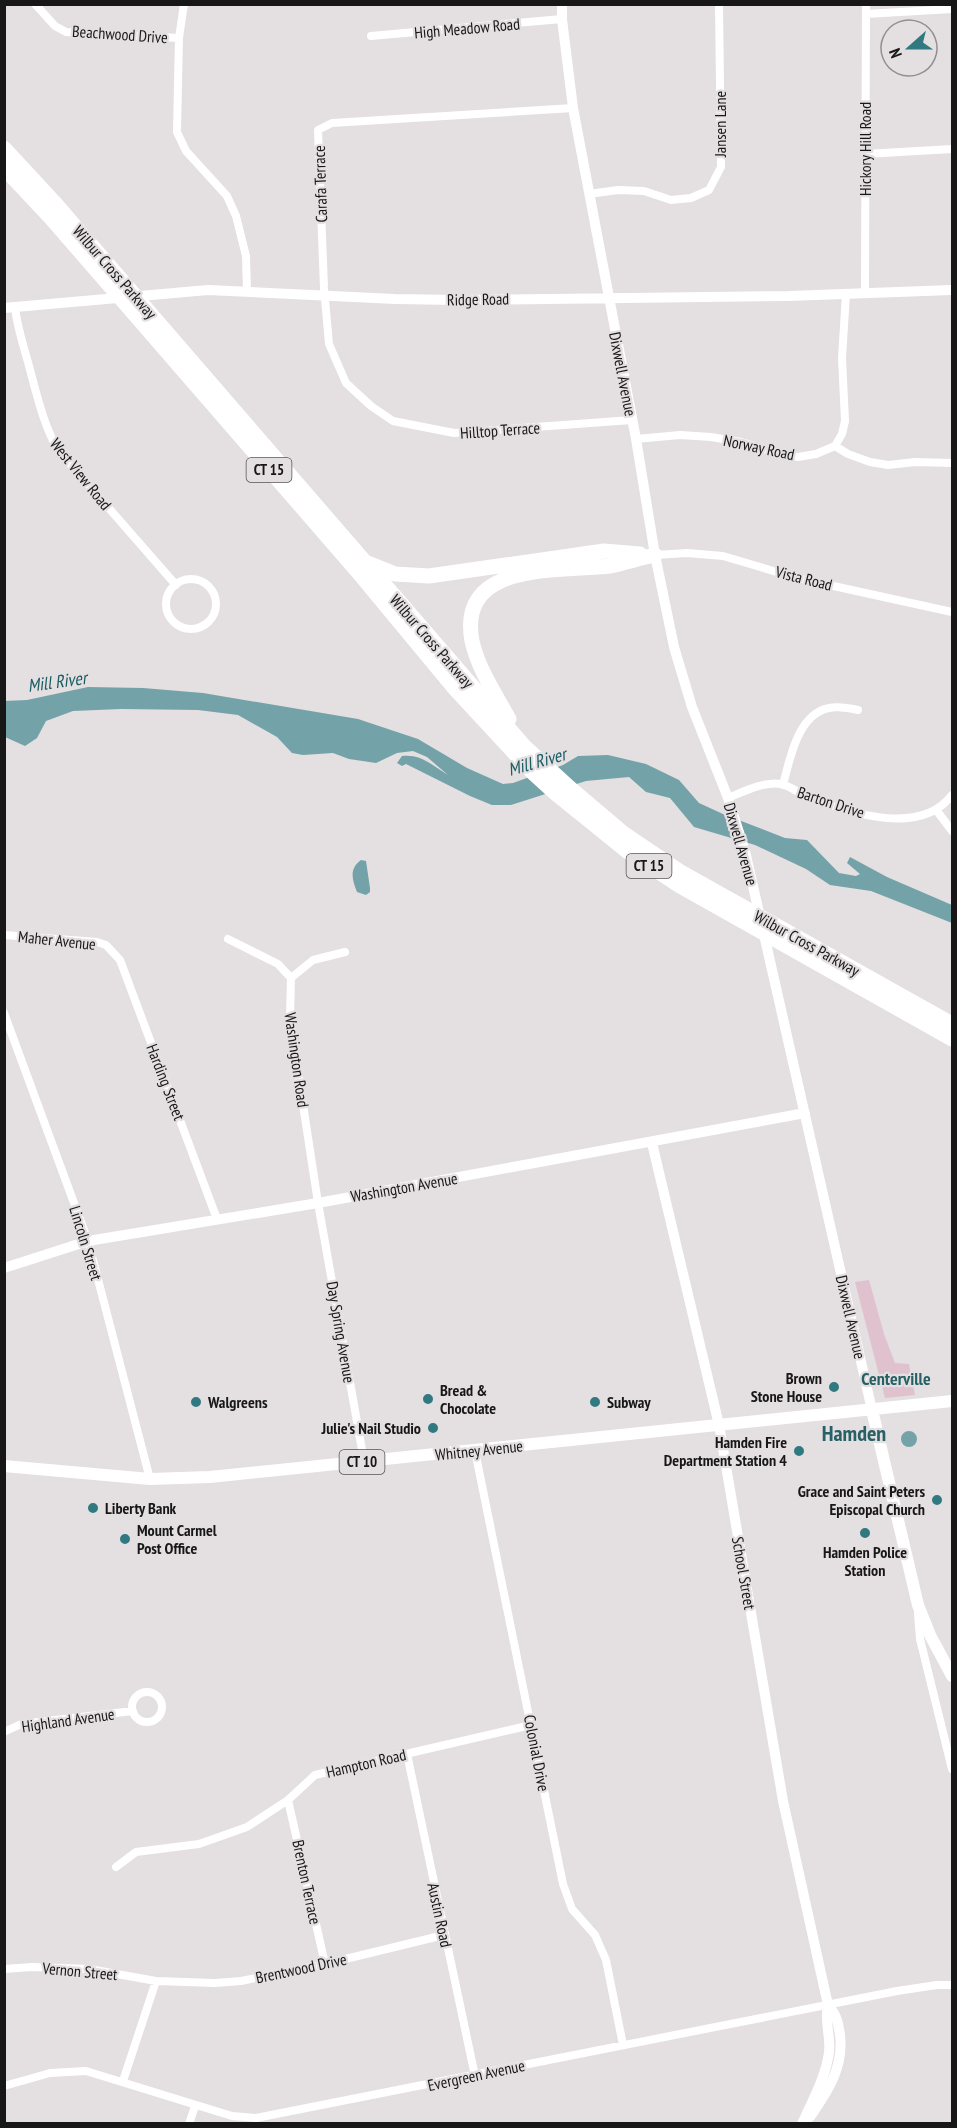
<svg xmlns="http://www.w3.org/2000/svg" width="957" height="2128" font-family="'PT Sans Narrow',sans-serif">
<rect width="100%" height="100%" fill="#e4dfe1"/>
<!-- green -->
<path fill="#dfc2ce" d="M869 1280 884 1334 895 1363 909 1364 915 1395 885 1398 855 1282Z"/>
<!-- water -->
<path fill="#73a3a8" d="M88 687 143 688 203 693 358 719 418 739 467 768 503 784 513 783 563 765 578 756 608 755 646 764 679 780 699 803 723 814 785 838 807 840 839 873 856 876 860 874 847 863 850 857 887 877 952 905V923L871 891 830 885 806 869 755 845 694 827 670 798 646 792 629 777 586 781 511 805H492L470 796 406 764 402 766 397 763 402 756C421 754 432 765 448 775L427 757 413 751 397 753 376 763 349 759 333 753 303 755 292 753 277 737 238 715 198 710 121 709 73 711 46 721 37 738 25 746 5 737 4 701 27 700Z
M361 860 366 861 370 888V892L366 895 357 892C352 879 349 869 361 860Z
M901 1439a8 8 0 1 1 16 0a8 8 0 1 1-16 0Z"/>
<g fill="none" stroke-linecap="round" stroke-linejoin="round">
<!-- street -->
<path stroke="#fff" stroke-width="8" d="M35 4 55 26 66 32 179 38 184 4
M866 14 952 9
M371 36 562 19
M179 38 177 132 186 151 227 196 236 216 246 256 247 291
M573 108 332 123 318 130 324 288 329 344 346 383 371 406 393 421 454 433 632 420
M865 154 952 149
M589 194 618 190 644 191 671 200 691 198 709 190 721 167 719 4
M865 294 866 4
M15 307C17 327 24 347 29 366 37 395 43 424 58 450L176 585
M636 439 680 435 711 437 741 442 785 455 798 457 816 454 835 446 842 434 845 421 842 358 846 294
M835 446 848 454 870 462 888 465 915 462 952 463
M655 555 687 553 723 556 797 578 952 612
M166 604a25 25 0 1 1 50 0a25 25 0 1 1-50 0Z
M783 785C790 758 798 714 829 708 839 706 849 708 858 710
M728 798C743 792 764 781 781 784 791 786 801 795 810 798 852 813 920 837 952 795
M937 811 952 831
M4 935 97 942 106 945 120 960 217 1219
M228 939 278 964 291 978
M345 952 313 960 291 978 290 1019 318 1203 364 1461
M4 1013 88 1241 150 1479
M475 1451 563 1884 572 1909 595 1935 606 1960 623 2045
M918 1614 920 1639 952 1769
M132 1707a15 15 0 1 1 30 0a15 15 0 1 1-30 0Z
M4 1732 21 1724 133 1711
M407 1754 475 2076
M288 1800 325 1964
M116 1867 136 1852 199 1844 247 1827 288 1800 315 1775 531 1725
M4 1969 32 1967 89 1969 156 1981 215 1983 241 1981 325 1964 444 1935
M123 2081 156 1981
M4 2086 50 2073 86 2071 232 2116 256 2118 897 1991 937 1985H952
M189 2124 195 2106"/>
<!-- secondary -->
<path stroke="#fff" stroke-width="10" d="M562 4V19L573 108 636 439 655 555 674 647 692 707 728 798 745 851 872 1410
M4 308 208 290 395 299 458 300 789 296 952 290
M652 1143 719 1425 783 1801 828 2005C824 2022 831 2036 829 2052 826 2077 812 2101 802 2124
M4 1268 88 1241 318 1203 805 1113
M810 2117C828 2091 844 2067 840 2035 838 2022 837 2015 828 2005"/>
<!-- primary -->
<path stroke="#fff" stroke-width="12" d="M872 1410 918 1605 930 1635 952 1676
M4 1466 150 1479 210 1477 952 1401"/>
<!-- highway -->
<path stroke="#fff" stroke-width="15" d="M4 148 54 202 524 746 570 788 623 833 679 871 952 1024
M4 168 51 218 358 572 455 689 532 772 555 793 628 852 680 886 952 1039
M365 562 395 574 429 576 604 551 640 554
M509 719C496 695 478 669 472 641 457 560 561 572 610 566 625 563 640 558 655 555"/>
</g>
<!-- markers -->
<g fill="#307980" stroke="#e4dfe1" stroke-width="2">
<circle cx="834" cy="1387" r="6"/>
<circle cx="428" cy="1399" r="6"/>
<circle cx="196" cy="1402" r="6"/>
<circle cx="595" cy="1402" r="6"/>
<circle cx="433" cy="1428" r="6"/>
<circle cx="799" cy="1451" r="6"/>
<circle cx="937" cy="1500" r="6"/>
<circle cx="93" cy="1508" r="6"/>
<circle cx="865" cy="1533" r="6"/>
<circle cx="125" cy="1539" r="6"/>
</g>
<g text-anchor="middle" stroke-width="4.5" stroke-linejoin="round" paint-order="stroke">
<!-- shield labels -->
<g fill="#e4dfe1" stroke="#555354" stroke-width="1.5">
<rect x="246.5" y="458" width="45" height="24" rx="4.5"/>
<rect x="626.5" y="854" width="45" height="24" rx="4.5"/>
<rect x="339.5" y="1450" width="45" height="24" rx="4.5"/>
</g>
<g font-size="15" font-weight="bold" fill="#181717">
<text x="269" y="475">CT 15</text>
<text x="649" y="871">CT 15</text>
<text x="362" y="1467">CT 10</text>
</g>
<!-- street labels -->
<g font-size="16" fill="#181717" stroke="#e4dfe1">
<text transform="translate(467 28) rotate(-5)" y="6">High Meadow Road</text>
<text transform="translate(120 34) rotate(4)" y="6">Beachwood Drive</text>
<text transform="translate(720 124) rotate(-90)" y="6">Jansen Lane</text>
<text transform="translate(865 149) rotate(-90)" y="6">Hickory Hill Road</text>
<text transform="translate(320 184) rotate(-92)" y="6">Carafa Terrace</text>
<text transform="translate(115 272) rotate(49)" y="6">Wilbur Cross Parkway</text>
<text transform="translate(478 299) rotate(-1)" y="6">Ridge Road</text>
<text transform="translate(623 374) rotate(79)" y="6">Dixwell Avenue</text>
<text transform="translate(500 430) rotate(-4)" y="6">Hilltop Terrace</text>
<text transform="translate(759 447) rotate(12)" y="6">Norway Road</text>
<text transform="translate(81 474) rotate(51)" y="6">West View Road</text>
<text transform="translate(804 578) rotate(14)" y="6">Vista Road</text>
<text transform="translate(432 641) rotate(49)" y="6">Wilbur Cross Parkway</text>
<text transform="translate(831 802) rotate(18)" y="6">Barton Drive</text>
<text transform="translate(741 844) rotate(74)" y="6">Dixwell Avenue</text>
<text transform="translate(57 940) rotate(6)" y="6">Maher Avenue</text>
<text transform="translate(807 943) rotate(29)" y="6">Wilbur Cross Parkway</text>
<text transform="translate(297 1060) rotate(82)" y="6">Washington Road</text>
<text transform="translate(166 1082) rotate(69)" y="6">Harding Street</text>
<text transform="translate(404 1187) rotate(-10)" y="6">Washington Avenue</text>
<text transform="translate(86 1243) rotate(73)" y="6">Lincoln Street</text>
<text transform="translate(851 1317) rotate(77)" y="6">Dixwell Avenue</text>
<text transform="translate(341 1332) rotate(80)" y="6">Day Spring Avenue</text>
<text transform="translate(479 1450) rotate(-6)" y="6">Whitney Avenue</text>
<text transform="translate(744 1573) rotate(80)" y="6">School Street</text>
<text transform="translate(68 1720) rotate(-8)" y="6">Highland Avenue</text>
<text transform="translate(537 1753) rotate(79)" y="6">Colonial Drive</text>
<text transform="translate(366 1763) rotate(-13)" y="6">Hampton Road</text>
<text transform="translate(307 1882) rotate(78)" y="6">Brenton Terrace</text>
<text transform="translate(440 1915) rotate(78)" y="6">Austin Road</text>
<text transform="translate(301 1968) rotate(-12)" y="6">Brentwood Drive</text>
<text transform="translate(80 1971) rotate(5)" y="6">Vernon Street</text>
<text transform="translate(476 2075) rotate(-12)" y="6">Evergreen Avenue</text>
</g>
<!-- poi labels -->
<g font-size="16" font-weight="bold" fill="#181717" stroke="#e4dfe1" text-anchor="start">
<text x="822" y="1384" text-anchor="end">Brown<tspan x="822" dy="18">Stone House</tspan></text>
<text x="440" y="1396">Bread &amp;<tspan x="440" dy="18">Chocolate</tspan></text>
<text x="208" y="1408">Walgreens</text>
<text x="607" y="1408">Subway</text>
<text x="421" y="1434" text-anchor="end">Julie's Nail Studio</text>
<text x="787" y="1448" text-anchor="end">Hamden Fire<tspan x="787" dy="18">Department Station 4</tspan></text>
<text x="925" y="1497" text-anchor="end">Grace and Saint Peters<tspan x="925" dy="18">Episcopal Church</tspan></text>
<text x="105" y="1514">Liberty Bank</text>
<text x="137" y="1536">Mount Carmel<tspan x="137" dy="18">Post Office</tspan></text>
<text x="865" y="1558" text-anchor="middle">Hamden Police<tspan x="865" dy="18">Station</tspan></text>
</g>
<!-- water labels -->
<g font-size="18" font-style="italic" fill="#1a5d63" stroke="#e4dfe1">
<text transform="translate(57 682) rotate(-8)" y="6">Mill River</text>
<text transform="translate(537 762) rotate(-16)" y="6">Mill River</text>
</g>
<!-- neighbourhood labels -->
<g font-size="18" font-weight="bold" fill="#276166" stroke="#e4dfe1">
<text x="896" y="1385">Centerville</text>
</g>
<!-- district labels -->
<g font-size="22" font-weight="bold" fill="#276166" stroke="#e4dfe1">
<text x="854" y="1441">Hamden</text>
</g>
</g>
<!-- border -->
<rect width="957" height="2128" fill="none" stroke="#181717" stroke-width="12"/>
<!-- north arrow -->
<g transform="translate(909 48) rotate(249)"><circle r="28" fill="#e4dfe1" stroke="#928f90" stroke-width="1.5"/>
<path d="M0-4.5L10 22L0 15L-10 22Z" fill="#307980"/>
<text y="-9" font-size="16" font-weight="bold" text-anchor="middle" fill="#181717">N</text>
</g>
</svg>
